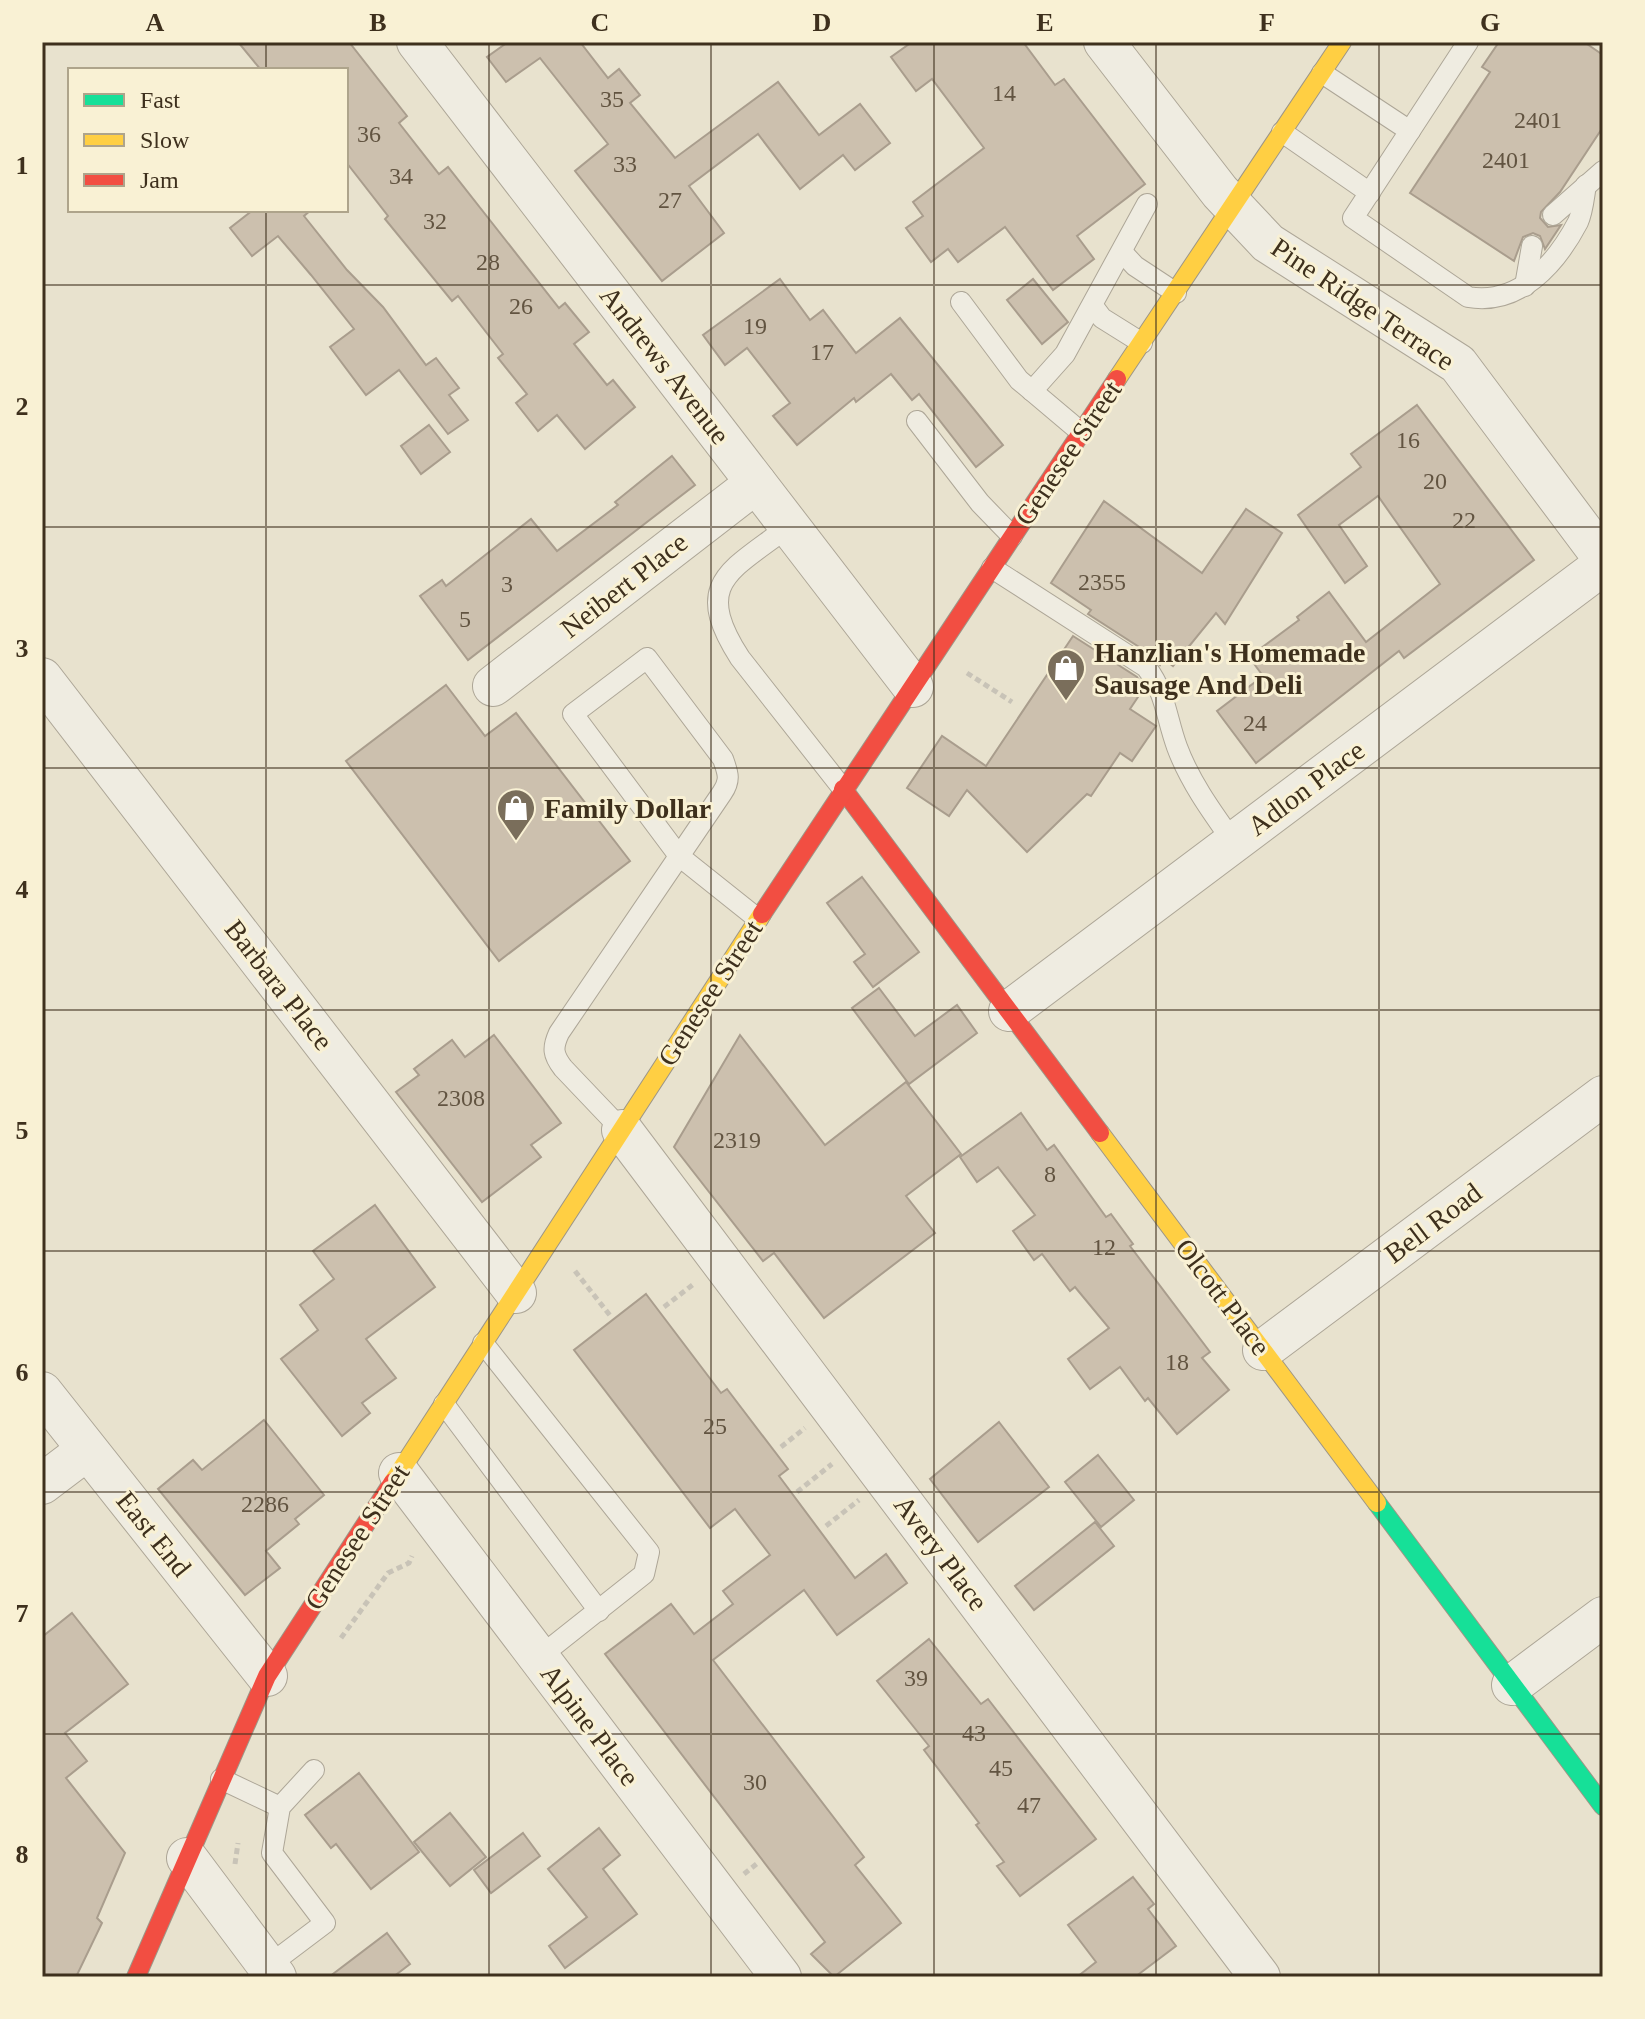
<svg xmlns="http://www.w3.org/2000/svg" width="1645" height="2019" viewBox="0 0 1645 2019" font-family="'Times New Roman',serif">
  <rect width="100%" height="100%" fill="#e8e2ce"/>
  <g fill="#ccc0ae" stroke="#a99d8d" stroke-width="2">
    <path d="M238,42h111l58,74 -8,7 40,51 9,-7 111,141 6,-5 24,29 -15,12 33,41 6,-5 22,27 -50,42 -28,-34 -19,16 -22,-28 11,-9 -29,-36 5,-4 -45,-58 -6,5 -67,-82 3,-3 -42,-54v-92h-85z"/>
    <path d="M508,42h72l28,36 11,-9 21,26 -10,8 45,55 103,-76 41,53 41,-31 30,39 -35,27 -12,-15 -43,34 -42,-55 -69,52 35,47 -62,48 -87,-110 33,-27 -68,-86 -34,24 -19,-25z"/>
    <path d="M912,42h111l32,43 9,-6 81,105 -68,52 17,23 -41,31 -48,-63 -47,35 -10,-13 -17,13 -25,-34 17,-12 -10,-14 71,-54 -52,-69 -16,12 -25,-34z"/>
    <path d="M1499,42h85l19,13v72l-43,65 -19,20 -1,6 8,9 13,-2 -16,24 -5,-13 -7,-3 -10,4 -9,24 -104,-68 80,-121 -8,-5z"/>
    <path d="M253,210h58l-7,6 43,54 36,37 43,58 10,-7 23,30 -10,7 19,25 -20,14 -49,-64 -33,25 -36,-48 24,-18 -43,-54 -33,-39 -26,20 -22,-28z"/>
    <path d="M780,279l30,41 13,-10 33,43 44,-35 103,127 -27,22 -57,-73 -7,6 -21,-26 -35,28 -2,-4 -57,47 -24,-29 17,-13 -43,-55 -22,17 -22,-30z"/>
    <path d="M1033,279l35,43 -26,22 -35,-44z"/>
    <path d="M1417,405l117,155 -130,98 -5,-7 -143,112 -39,-52 46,-35 -14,-19 50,-37 -2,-3 32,-25 37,50 74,-58 -62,-88 -39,29 28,41 -22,17 -47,-68 63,-48 -10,-13z"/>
    <path d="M429,425l21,27 -29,22 -20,-28z"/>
    <path d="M672,456l23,29 -227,175 -48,-64 22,-16 4,6 85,-67 26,32 61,-46 -3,-3z"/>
    <path d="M1104,501l98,72 44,-64 36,24 -57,91 -9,-11 -43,53 -9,-7 -4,6 -7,-9 -65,-42 3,-4 -40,-27z"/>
    <path d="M1073,636l64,41 7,11 -14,21 26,17 -24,35 -12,-8 -29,43 -4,-2 -60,58 -60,-62 -18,26 -42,-28 35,-52 44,30z"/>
    <path d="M446,685l39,51 31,-23 114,148 -131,100 -153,-200z"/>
    <path d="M862,877l57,75 -46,35 -19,-25 11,-8 -38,-51z"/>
    <path d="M879,988l36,48 42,-31 20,28 -68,51 -57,-76z"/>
    <path d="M494,1035l67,88 -30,22 10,12 -59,45 -86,-110 23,-17 -5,-6 38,-29 13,17z"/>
    <path d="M740,1035l85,110 81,-63 55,72 -55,42 29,37 -111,85 -50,-65 -11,8 -89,-114z"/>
    <path d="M1021,1113l26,37 7,-5 52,72 5,-3 22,30 -3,2 80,106 -8,6 27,32 -52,44 -29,-36 -3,3 -25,-34 -30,22 -22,-30 41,-31 -34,-41 -5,4 -28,-37 -8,6 -21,-29 22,-16 -37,-48 -21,15 -17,-25z"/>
    <path d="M375,1205l60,82 -69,52 30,39 -34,25 8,10 -28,23 -61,-77 37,-29 -18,-25 34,-26 -21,-28z"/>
    <path d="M646,1294l75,99 6,-4 61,80 -9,7 76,102 31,-24 21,29 -70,52 -33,-45 -91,70 151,197 -9,8 46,58 -67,54 -23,-23 14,-12 -220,-288 66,-50 23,30 39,-30 -10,-13 47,-36 -35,-46 -25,19 -136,-178z"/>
    <path d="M264,1420l60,75 -29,24 4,5 -33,27 14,17 -35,27 -87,-106 35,-29 9,10z"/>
    <path d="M999,1422l50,65 -71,55 -48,-63z"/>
    <path d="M1098,1455l36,45 -33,27 -36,-45z"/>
    <path d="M1095,1522l19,24 -80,64 -19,-24z"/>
    <path d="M72,1613l56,71 -63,49 22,28 -21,17 59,75 -28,65 5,5 -26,54h-34v-340z"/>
    <path d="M929,1639l52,65 7,-5 108,140 -76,57 -23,-30 7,-4 -28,-37 3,-2 -55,-73 5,-4 -52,-65z"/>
    <path d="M359,1773l60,79 -48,37 -35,-45 -5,4 -26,-33z"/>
    <path d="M450,1813l36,44 -36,29 -36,-44z"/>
    <path d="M599,1828l21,27 -17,14 34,45 -72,54 -16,-22 38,-29 -39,-48z"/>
    <path d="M523,1833l17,23 -49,37 -17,-23z"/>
    <path d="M1133,1877l21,27 -6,5 28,37 -41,31h-58l19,-15 -28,-37z"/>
    <path d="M387,1933l23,31 -17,13h-64z"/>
  </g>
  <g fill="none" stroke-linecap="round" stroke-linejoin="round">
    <defs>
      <g id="lane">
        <path d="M1468,42l-115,176 115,79c51,9 88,-33 110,-75 5,-11 6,-26 8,-37"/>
        <path d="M1322,73l88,58"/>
        <path d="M1282,132l88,61"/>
        <path d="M1553,215l50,-44"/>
        <path d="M1122,252l13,14 41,27"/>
        <path d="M1525,286l7,-40"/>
        <path d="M961,302l58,78 63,53"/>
        <path d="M1093,306l9,12 40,25"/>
        <path d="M1032,391l33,-37 82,-150"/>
        <path d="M917,421l63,82 32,33"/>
        <path d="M789,526c-58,45 -98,56 -49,132l103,131"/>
        <path d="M992,568l154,99c20,26 20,50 31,80 13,35 35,65 57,96"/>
        <path d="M622,1130l-59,-62c-10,-13 -11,-20 -4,-35l163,-240c9,-13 6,-20 1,-34l-76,-101 -74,56 106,142 79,63"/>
        <path d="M483,1343l166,209 -5,22 -106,84"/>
        <path d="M444,1404l155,207"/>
        <path d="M221,1779l59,28"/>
        <path d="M268,1966l57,-43 -53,-70 8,-46 34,-37"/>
      </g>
      <g id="street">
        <path d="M417,42l496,645"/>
        <path d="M1104,42l116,150 48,51 190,121 145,194"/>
        <path d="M42,678l474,615"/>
        <path d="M493,686l263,-203"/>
        <path d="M1009,1011l594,-446"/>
        <path d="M622,1130l638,847"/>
        <path d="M1263,1350l340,-254"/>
        <path d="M42,1392l225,284"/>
        <path d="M399,1473l382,504"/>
        <path d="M42,1484l45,-34"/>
        <path d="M1512,1685l91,-68"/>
        <path d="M187,1858l89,119"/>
      </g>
      <path id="fast" d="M1377,1503l226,303"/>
      <g id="slow">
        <path d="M1117,379l225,-337"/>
        <path d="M1100,1133l277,370"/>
        <path d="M393,1482l369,-568"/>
      </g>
      <g id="jam">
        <path d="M843,789l257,344"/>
        <path d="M762,914l355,-535"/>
        <path d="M136,1977l131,-301 126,-194"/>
      </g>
    </defs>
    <use href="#lane" stroke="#ada697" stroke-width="22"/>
    <use href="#street" stroke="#ada697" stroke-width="42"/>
    <use href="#fast" stroke="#9d9687" stroke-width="20"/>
    <use href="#slow" stroke="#9d9687" stroke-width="20"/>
    <use href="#jam" stroke="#9d9687" stroke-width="20"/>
    <g stroke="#c8c3b7" stroke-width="5" stroke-dasharray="6 4" stroke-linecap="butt">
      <path d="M967,673l45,29"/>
      <path d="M575,1271l37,47"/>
      <path d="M664,1307l31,-24"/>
      <path d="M781,1447l24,-19"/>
      <path d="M797,1492l35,-28"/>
      <path d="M826,1526l33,-26"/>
      <path d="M341,1638l47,-65 21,-10 3,-7"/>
      <path d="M235,1864l3,-21"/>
      <path d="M744,1874l15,-12"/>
    </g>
    <use href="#lane" stroke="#efece1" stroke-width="20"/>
    <use href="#street" stroke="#efece1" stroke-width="40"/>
    <use href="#fast" stroke="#16e098" stroke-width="18"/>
    <use href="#slow" stroke="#ffcf43" stroke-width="18"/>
    <use href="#jam" stroke="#f24e42" stroke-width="18"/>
  </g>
  <path fill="none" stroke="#3e301d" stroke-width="2" stroke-opacity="0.55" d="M266,42v28M489,42v1935M711,42v1935M934,42v1935M1156,42v1935M1379,42v1935M266,210v1767M42,285h1561M42,527h1561M42,768h1561M42,1010h1561M42,1251h1561M42,1492h1561M42,1734h1561"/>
  <defs>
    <symbol id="shop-pin" viewBox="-11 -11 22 30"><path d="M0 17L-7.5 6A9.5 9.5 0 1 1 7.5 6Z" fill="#7a6e5b" stroke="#f9f1d4"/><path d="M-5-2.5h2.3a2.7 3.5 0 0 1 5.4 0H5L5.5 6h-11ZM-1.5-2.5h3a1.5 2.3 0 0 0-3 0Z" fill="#fff"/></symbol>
  </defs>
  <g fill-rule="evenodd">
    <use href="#shop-pin" x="1044" y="646" width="44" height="60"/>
    <use href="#shop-pin" x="494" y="786" width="44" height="60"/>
  </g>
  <g text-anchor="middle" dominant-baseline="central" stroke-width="6" stroke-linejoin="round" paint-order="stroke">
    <g font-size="24" fill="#625441">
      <text x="1004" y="93">14</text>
      <text x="612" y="99">35</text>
      <text x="1538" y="120">2401</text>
      <text x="369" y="134">36</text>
      <text x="1506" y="160">2401</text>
      <text x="625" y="164">33</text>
      <text x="401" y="176">34</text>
      <text x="670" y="200">27</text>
      <text x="435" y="221">32</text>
      <text x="488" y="262">28</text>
      <text x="521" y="306">26</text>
      <text x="755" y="326">19</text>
      <text x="822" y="352">17</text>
      <text x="1408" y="440">16</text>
      <text x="1435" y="481">20</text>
      <text x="1464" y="520">22</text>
      <text x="1102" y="582">2355</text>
      <text x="507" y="584">3</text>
      <text x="465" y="619">5</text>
      <text x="1255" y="723">24</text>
      <text x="461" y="1098">2308</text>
      <text x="737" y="1140">2319</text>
      <text x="1050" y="1174">8</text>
      <text x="1104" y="1247">12</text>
      <text x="1177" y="1362">18</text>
      <text x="715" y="1426">25</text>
      <text x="265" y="1504">2286</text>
      <text x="916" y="1678">39</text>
      <text x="974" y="1733">43</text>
      <text x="1001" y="1768">45</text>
      <text x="755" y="1782">30</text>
      <text x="1029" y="1805">47</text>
    </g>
    <g font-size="28" fill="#3e301d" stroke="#f9f1d4">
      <text transform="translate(1363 304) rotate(34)">Pine Ridge Terrace</text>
      <text transform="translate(665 365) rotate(52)">Andrews Avenue</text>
      <text transform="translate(1068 453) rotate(-56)">Genesee Street</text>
      <text transform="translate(624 585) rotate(-38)">Neibert Place</text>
      <text transform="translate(1306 788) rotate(-37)">Adlon Place</text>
      <text transform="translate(279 985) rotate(52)">Barbara Place</text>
      <text transform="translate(710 993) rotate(-57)">Genesee Street</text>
      <text transform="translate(1433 1223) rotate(-37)">Bell Road</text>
      <text transform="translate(1223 1297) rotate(53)">Olcott Place</text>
      <text transform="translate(154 1534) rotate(51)">East End</text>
      <text transform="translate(357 1537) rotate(-57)">Genesee Street</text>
      <text transform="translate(941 1553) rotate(53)">Avery Place</text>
      <text transform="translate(590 1725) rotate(53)">Alpine Place</text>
    </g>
    <g font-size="28" font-weight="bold" fill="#3e301d" stroke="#f9f1d4" text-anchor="start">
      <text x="1094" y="652">Hanzlian's Homemade<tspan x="1094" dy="32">Sausage And Deli</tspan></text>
      <text x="544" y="808">Family Dollar</text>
    </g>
  </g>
  <rect width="1645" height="2019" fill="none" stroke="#f9f1d4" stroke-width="88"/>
  <rect x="68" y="68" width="280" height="144" fill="#f9f1d4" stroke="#aea48b" stroke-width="2"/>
  <rect x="84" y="94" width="40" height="12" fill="#16e098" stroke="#aea48b" stroke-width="2"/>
  <text x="140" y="108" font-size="24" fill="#3e301d">Fast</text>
  <rect x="84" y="134" width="40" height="12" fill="#ffcf43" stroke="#aea48b" stroke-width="2"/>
  <text x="140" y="148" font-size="24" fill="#3e301d">Slow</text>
  <rect x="84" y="174" width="40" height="12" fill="#f24e42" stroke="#aea48b" stroke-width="2"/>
  <text x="140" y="188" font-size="24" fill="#3e301d">Jam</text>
  <rect x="44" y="44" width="1557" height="1931" fill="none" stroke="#3e301d" stroke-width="3"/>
  <g font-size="26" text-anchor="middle" font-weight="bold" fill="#3e301d">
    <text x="155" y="31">A</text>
    <text x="378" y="31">B</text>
    <text x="600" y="31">C</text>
    <text x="822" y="31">D</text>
    <text x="1045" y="31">E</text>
    <text x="1267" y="31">F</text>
    <text x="1490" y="31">G</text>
    <text x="22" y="174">1</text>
    <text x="22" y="415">2</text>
    <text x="22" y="657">3</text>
    <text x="22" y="898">4</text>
    <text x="22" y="1139">5</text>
    <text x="22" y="1381">6</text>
    <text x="22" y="1622">7</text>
    <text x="22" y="1863">8</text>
  </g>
</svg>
